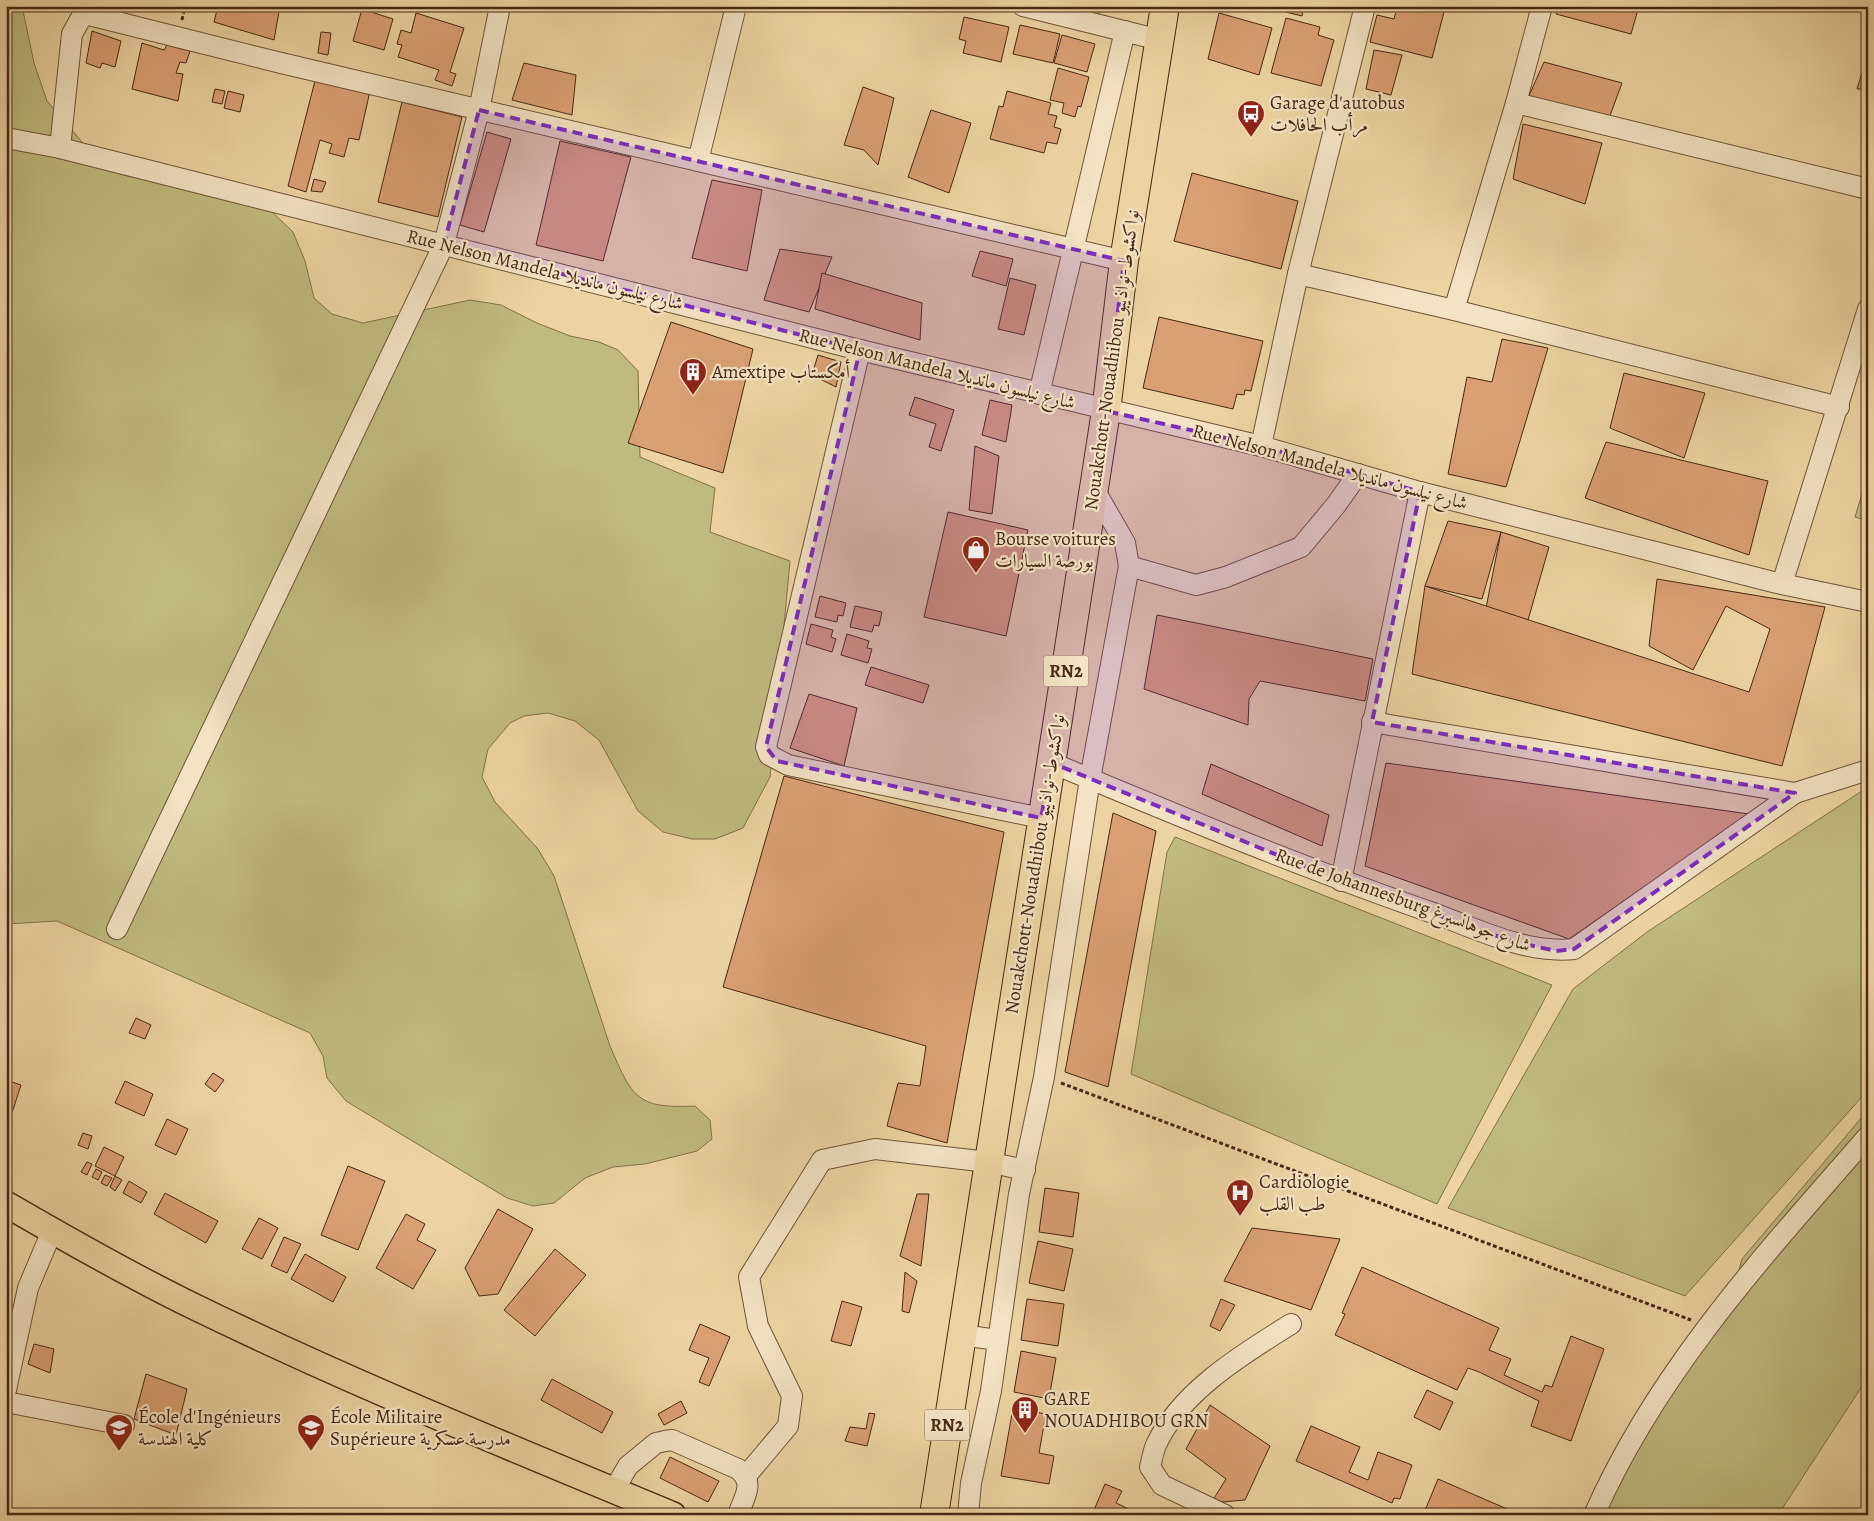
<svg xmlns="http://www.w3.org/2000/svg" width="1874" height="1521" viewBox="0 0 1874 1521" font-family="Alegreya,Amiri,serif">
  <rect width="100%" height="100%" fill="#edd3a3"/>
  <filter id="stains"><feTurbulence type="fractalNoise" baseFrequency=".004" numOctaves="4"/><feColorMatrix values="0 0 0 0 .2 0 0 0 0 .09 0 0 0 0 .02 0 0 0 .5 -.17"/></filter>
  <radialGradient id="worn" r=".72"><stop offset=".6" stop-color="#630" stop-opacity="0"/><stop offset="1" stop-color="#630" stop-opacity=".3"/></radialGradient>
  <g fill="#bfba80" stroke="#84714c">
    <path d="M6,6h16l12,57 13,38 47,55 30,19 145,34 24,23 12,29 9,37 18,16 31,9 107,-23 31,5 36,18 33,13 29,6 19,8 20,21 2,86 75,31 -5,44 80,29 -20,216 -27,51 -28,11h-23l-29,-7 -25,-21 -39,-71 -24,-19 -27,-8 -24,3 -14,7 -22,26 -6,28 13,25 43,47 16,27 56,170c22,51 26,63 85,60l15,14 2,19 -15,12 -52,13 -32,3 -28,11 -31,25 -21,3 -26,-8 -161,-97 -19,-23 -4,-22 -13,-23 -253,-112 -51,3z"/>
    <path d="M1868,474v47l-13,-4z"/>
    <path d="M1868,787v303l-183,206 -237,-88 125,-219 74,-57z"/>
    <path d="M1175,837l377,148 -115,219 -306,-130 36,-222z"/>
    <path d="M1868,1110v267l-90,138h-189l140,-208 13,-48z"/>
  </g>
  <g fill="#d9a074" stroke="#492817">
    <path d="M218,6h62l-6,34 -60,-18z"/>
    <path d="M699,6h17l-1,4z"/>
    <path d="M1051,6h50l-4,13z"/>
    <path d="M1261,6h43l-2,10z"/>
    <path d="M1407,6h15l22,6 -12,46 -62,-16 7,-27 17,4 3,-12 9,2z"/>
    <path d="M1558,6h81l-8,28 -75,-20z"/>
    <path d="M362,9l31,10 -9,31 -31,-9z"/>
    <path d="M416,13l48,15 -14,44 6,2 -4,12 -17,-6 4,-10 -41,-13 4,-12 -5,-1 4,-14 10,3z"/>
    <path d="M1219,13l53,15 -13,47 -51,-16z"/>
    <path d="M964,17l45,10 -8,35 -38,-9 3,-12 -7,-2z"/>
    <path d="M1286,18l34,9 -2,8 16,5 -13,46 -50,-13z"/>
    <path d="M1020,25l40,9 -7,29 -40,-9z"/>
    <path d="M92,31l29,10 -6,26 -13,-4 -2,5 -14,-5z"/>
    <path d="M321,32l10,1 -3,22 -10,-2z"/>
    <path d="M1062,35l33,9 -8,28 -33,-9z"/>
    <path d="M142,43l22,7 3,-5 23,6 -4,12 -6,-1 -4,11 7,1 -5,27 -46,-12z"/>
    <path d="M1374,50l28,5 -11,40 -25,-6z"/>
    <path d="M1868,54v35h-11z"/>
    <path d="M1544,62l78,21 -14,38 -80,-23z"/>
    <path d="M524,63l52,12 -4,40 -60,-15z"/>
    <path d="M1058,68l31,9 -8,30 -3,-1 -3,11 -13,-4 2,-10 -14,-3z"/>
    <path d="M316,77l54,14 -11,49 -10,-2 -5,19 -15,-4 3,-9 -12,-4 -14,52 -18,-6z"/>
    <path d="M863,87l31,11 -16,67 -14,-15 -20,-5z"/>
    <path d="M215,89l10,2 -3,13 -10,-2z"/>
    <path d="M228,91l16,4 -4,17 -16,-4z"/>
    <path d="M1007,91l44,12 -3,11 9,2 -3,11 7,2 -4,15 -10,-2 -3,11 -54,-14 9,-33 4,1z"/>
    <path d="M402,102l60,15 -24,100 -60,-15z"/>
    <path d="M931,110l40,13 -22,70 -41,-16z"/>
    <path d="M1523,124l79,19 -17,61 -72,-25z"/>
    <path d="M487,132l24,7 -27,93 -24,-7z"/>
    <path d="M560,141l71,16 -28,104 -67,-16z"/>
    <path d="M1192,173l106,28 -17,68 -107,-28z"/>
    <path d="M314,179l12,3 -4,10 -11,-1z"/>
    <path d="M712,180l50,10 -15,81 -55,-13z"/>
    <path d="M780,249l52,8 -23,55 -45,-12z"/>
    <path d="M980,251l33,8 -7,27 -34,-10z"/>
    <path d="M822,273l100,30 -2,37 -105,-31z"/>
    <path d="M1010,278l26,7 -12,50 -26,-6z"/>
    <path d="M1159,317l104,24 -12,50 -6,-1 -1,5 -7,-1 -4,15 -90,-21z"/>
    <path d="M671,322l82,27 -30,124 -95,-30z"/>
    <path d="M1502,339l46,9 -42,139 -58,-13 19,-97 25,5z"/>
    <path d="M818,355l23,7 -5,25 -24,-12z"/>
    <path d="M1624,373l81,20 -21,65 -74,-30z"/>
    <path d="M915,397l39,13 -13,41 -12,-4 7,-23 -27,-9z"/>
    <path d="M990,400l22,5 -6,37 -24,-7z"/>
    <path d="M1606,442l162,39 -19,74 -164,-57z"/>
    <path d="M975,446l24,10 -7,58 -23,-4z"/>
    <path d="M948,512l80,18 -22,106 -82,-19z"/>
    <path d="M1448,521l53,11 -19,67 -57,-13z"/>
    <path d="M1501,532l48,15 -21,73 -42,-12z"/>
    <path d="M1657,579l168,28 -43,159 -370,-92 13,-88 324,106 21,-63 -44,-23 -33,64 -44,-24z"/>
    <path d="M820,596l26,7 -3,13 -5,-1 -1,7 -22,-5z"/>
    <path d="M855,606l27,6 -3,14 -5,-1 -2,7 -22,-5z"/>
    <path d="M1157,615l216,44 -8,42 -105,-20 -11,18 -1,26 -104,-36z"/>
    <path d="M811,624l22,6 -2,7 5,2 -4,13 -26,-8z"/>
    <path d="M847,634l22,7 -2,7 5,1 -4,14 -27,-8z"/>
    <path d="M871,667l58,18 -6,18 -58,-18z"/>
    <path d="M809,694l48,14 -13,58 -54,-18z"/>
    <path d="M1386,763l363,51 -180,125 -204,-73z"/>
    <path d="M1211,764l118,51 -7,31 -120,-52z"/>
    <path d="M784,776l220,56 -57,311 -60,-17 11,-43 22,3 6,-40 -203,-59z"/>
    <path d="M1113,813l43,18 -48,256 -43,-15z"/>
    <path d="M136,1018l15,7 -6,14 -16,-6z"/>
    <path d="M213,1073l11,7 -9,12 -10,-8z"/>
    <path d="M6,1080l15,5 -9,28 -6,-2z"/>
    <path d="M125,1081l28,13 -9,22 -29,-13z"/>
    <path d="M167,1119l21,10 -12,26 -21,-10z"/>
    <path d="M83,1133l9,3 -4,13 -10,-4z"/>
    <path d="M104,1147l20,10 -9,19 -20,-10z"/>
    <path d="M87,1162l5,2 -5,11 -6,-3z"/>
    <path d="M348,1166l37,15 -27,69 -37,-15z"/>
    <path d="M96,1169l6,3 -4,8 -6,-3z"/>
    <path d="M105,1175l7,3 -5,8 -6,-3z"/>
    <path d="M115,1176l7,4 -7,11 -5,-4z"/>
    <path d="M129,1181l18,11 -6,11 -18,-10z"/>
    <path d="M1045,1188l34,5 -6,44 -34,-5z"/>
    <path d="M165,1193l53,28 -12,22 -52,-29z"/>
    <path d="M917,1194h12l-8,72 -21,-10z"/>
    <path d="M498,1209l35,20 -35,65 -19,2 -14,-28z"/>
    <path d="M406,1214l19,10 -8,16 19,10 -23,39 -37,-21z"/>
    <path d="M259,1218l19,10 -16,31 -20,-10z"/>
    <path d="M1252,1228l88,11 -29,71 -87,-29z"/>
    <path d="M284,1237l17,7 -14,29 -16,-7z"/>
    <path d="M1038,1241l35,8 -9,42 -35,-8z"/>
    <path d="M555,1249l31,26 -51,61 -31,-26z"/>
    <path d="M305,1254l41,23 -13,25 -42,-23z"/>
    <path d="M1362,1267l137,61 -10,22 22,9 -7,16 38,17 3,-7 7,2 19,-51 33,13 -33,92 -40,-15 8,-25 -60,-29 -11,-4 -11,22 -122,-55 10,-21 -3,-1z"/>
    <path d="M905,1272l12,9 -8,32 -7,-2z"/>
    <path d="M1027,1299l37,5 -6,42 -37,-6z"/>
    <path d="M1221,1299l14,6 -15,26 -10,-5z"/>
    <path d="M842,1301l20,6 -11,39 -20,-5z"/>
    <path d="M700,1324l30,13 -21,49 -10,-4 10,-24 -20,-8z"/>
    <path d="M34,1344l20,5 -4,24 -22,-9z"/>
    <path d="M1021,1351l35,7 -7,41 -35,-7z"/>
    <path d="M146,1374l41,15 -11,46 -42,-16z"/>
    <path d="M552,1379l61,33 -11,21 -61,-33z"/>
    <path d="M1427,1390l26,12 -13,28 -26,-13z"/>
    <path d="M681,1401l6,12 -23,12 -6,-11z"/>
    <path d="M1210,1405l60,41 -25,54 -34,3 15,-24 -40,-30z"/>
    <path d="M1013,1408l33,6 -7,39 15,3 -5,28 -48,-8z"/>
    <path d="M869,1413l6,1 -8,32 -22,-5 5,-14 16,2z"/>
    <path d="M1311,1426l49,21 -11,25 19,8 10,-28 34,13 -12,34 -6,-1 -2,5 -96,-42z"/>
    <path d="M670,1457l49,24 -11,21 -48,-24z"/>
    <path d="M1438,1479l83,36h-94l-3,-2z"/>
    <path d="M1105,1484l17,7 -6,12 26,12h-50z"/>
  </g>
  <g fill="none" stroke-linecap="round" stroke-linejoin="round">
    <defs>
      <g id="minor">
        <path d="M1023,6l137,34"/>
        <path d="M1516,103l352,86"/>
        <path d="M6,138l54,10 800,202 401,96 159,46 357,91 91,19"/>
        <path d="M60,148l12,-114 9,-16 8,-3 192,48 843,198"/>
        <path d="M698,161l38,-155"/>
        <path d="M1298,274l156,36 385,97"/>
        <path d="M1454,310l62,-207 26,-97"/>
        <path d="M860,350l-94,397 3,8 19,10 253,53"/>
        <path d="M1039,394l86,-363"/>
        <path d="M1261,446l37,-172 67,-268"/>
        <path d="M1129,566l67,19 30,-8 75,-30 35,-42 22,-31"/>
        <path d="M1782,584l86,-275"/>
        <path d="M1372,722l423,71"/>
        <path d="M1052,763c127,53 254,106 384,151 43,16 91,40 138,35l221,-156 73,-23"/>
        <path d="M1341,881l79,-389"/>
        <path d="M117,929l327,-685 35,-134 21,-104"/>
        <path d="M961,1335l37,5"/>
        <path d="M6,1390l22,-102 24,-57"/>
        <path d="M6,1402l118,23"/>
        <path d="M746,1476l42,-50 4,-30 -34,-70 -9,-49 73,-117 53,-11 113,13 37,8"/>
        <path d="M614,1490l14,-24 28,-23 9,-2 7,-1 66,29c18,14 6,28 0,46"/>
        <path d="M968,1515l3,-32 20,-92 28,-197 25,-117 46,-298 39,-213 -4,-23 -31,-54"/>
        <path d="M1225,1515l-63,-30 -12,-18c2,-7 3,-15 6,-22 24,-53 87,-91 135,-121"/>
        <path d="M1594,1515c63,-144 172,-262 274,-379"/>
      </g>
      <path id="major" d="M6,1204c62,36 125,72 189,103 156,76 317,141 478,208"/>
      <path id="highway" d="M934,1515l172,-1104 18,-150 41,-255"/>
    </defs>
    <use href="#minor" stroke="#72533a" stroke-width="22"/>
    <use href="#major" stroke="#492817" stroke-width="28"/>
    <use href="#highway" stroke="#492817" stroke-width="30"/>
    <g stroke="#492817" stroke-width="3" stroke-dasharray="4 2.5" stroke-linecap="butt">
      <path d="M182,20l3,-14"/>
      <path d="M1061,1083l630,237"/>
    </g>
    <use href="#minor" stroke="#f3e2c3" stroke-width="20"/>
    <use href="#major" stroke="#edd3a3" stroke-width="25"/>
    <use href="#highway" stroke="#edd3a3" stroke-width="28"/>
  </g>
  <path fill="#7b2cbf" fill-opacity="0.2" stroke="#7b2cbf" stroke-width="4" stroke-dasharray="10 6" stroke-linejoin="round" d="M479,110l645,151 -18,150 155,35 159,46 -48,230 423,71 -221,156 -18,2 -45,-10 -170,-60 -289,-118 -11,55 -264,-57 -11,-14 94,-397 -416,-106z"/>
  <defs>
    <symbol id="bus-pin" viewBox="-11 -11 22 30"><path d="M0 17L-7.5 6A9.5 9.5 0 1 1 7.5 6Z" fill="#8f2418" stroke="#f3e2c3"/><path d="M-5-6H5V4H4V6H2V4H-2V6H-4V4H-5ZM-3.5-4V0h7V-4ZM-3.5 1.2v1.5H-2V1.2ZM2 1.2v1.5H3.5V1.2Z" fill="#fff"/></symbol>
    <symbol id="building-pin" viewBox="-11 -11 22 30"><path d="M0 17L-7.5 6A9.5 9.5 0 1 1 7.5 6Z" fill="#8f2418" stroke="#f3e2c3"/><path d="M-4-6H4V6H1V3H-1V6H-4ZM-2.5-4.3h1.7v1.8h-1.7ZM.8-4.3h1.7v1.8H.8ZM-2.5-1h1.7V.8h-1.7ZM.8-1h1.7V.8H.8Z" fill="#fff"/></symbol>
    <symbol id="shop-pin" viewBox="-11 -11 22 30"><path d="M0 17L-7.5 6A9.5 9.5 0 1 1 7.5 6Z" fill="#8f2418" stroke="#f3e2c3"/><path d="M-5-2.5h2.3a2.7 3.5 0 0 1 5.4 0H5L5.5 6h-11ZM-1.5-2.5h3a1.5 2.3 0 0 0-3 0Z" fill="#fff"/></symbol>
    <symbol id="hospital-pin" viewBox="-11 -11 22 30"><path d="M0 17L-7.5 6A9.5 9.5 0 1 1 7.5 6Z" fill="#8f2418" stroke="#f3e2c3"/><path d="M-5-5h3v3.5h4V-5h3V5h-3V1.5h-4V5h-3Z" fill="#fff"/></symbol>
    <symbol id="university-pin" viewBox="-11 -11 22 30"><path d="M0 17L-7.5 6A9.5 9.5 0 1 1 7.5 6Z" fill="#8f2418" stroke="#f3e2c3"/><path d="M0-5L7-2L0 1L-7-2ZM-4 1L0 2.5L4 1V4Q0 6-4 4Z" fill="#fff"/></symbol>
    <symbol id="school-pin" viewBox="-11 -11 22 30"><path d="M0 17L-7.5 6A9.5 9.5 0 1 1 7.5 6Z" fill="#8f2418" stroke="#f3e2c3"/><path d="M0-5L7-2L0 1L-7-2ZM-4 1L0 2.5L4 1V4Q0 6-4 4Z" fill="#fff"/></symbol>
  </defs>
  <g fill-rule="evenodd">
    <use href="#bus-pin" x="1235" y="98" width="32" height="43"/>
    <use href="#building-pin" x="677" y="356" width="32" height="43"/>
    <use href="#shop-pin" x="960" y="534" width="32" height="43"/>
    <use href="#hospital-pin" x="1224" y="1177" width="32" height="43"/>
    <use href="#building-pin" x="1009" y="1394" width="32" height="43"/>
    <use href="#university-pin" x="103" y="1412" width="32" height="43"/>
    <use href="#school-pin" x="295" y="1412" width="32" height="43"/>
  </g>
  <g text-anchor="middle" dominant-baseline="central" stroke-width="4.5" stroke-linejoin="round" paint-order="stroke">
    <g fill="#f3e2c3" stroke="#7c604b" stroke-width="1">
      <rect x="1043.5" y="655.5" width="45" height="31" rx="4"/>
      <rect x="924.5" y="1409.5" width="45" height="31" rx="4"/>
    </g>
    <g font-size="18" font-weight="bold" fill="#492817">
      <text x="1066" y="671">RN2</text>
      <text x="947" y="1425">RN2</text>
    </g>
    <g font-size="19" fill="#492817" stroke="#f3e2c3" text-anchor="start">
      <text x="1270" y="103">Garage d'autobus<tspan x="1270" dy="22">مرأب الحافلات</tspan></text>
      <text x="712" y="372">Amextipe أمكستاب</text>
      <text x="995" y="539">Bourse voitures<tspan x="995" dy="22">بورصة السيارات</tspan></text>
      <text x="1259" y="1182">Cardiologie<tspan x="1259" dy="22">طب القلب</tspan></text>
      <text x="1044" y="1399">GARE<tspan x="1044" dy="22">NOUADHIBOU GRN</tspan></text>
      <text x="138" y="1417">École d'Ingénieurs<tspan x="138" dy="22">كلية الهندسة</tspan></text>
      <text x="330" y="1417">École Militaire<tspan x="330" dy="22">Supérieure مدرسة عسكرية</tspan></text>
    </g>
    <g font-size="19" fill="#492817" stroke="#f3e2c3">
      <text transform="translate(545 270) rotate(14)">Rue Nelson Mandela شارع نيلسون مانديلا</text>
      <text transform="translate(1112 360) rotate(-82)">Nouakchott-Nouadhibou نواكشوط-نواذيبو</text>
      <text transform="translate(937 369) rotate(14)">Rue Nelson Mandela شارع نيلسون مانديلا</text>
      <text transform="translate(1330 467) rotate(15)">Rue Nelson Mandela شارع نيلسون مانديلا</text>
      <text transform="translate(1035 864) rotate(-81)">Nouakchott-Nouadhibou نواكشوط-نواذيبو</text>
      <text transform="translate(1403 900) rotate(20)">Rue de Johannesburg شارع جوهانسبرغ</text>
    </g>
  </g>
  <rect width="1874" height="1521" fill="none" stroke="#edd3a3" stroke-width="25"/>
  <rect x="8" y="8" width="1859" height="1506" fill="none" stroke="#492817" stroke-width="2.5"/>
  <rect x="12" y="12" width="1849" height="1496" fill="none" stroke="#492817"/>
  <rect width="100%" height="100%" filter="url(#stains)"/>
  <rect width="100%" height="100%" fill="url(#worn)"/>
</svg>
